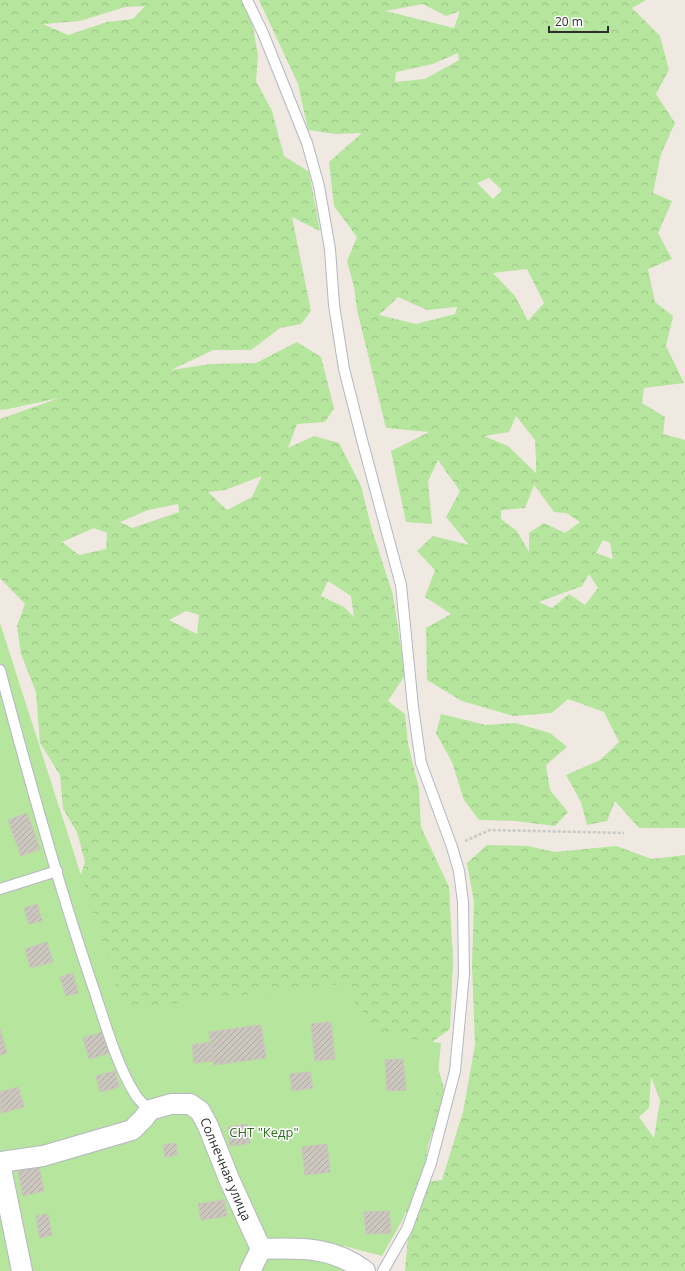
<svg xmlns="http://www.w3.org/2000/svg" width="685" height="1271" viewBox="0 0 685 1271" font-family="'Open Sans',sans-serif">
  <defs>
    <pattern id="forest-crowns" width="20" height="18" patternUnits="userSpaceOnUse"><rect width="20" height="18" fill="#b6e59e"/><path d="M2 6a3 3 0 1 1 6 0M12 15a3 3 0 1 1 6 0" fill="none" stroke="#9dc588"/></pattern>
    <pattern id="building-hatch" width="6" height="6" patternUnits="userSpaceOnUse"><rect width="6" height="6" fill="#cbc7bf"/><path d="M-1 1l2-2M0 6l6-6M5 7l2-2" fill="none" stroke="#afaba4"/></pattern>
  </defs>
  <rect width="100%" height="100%" fill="#efe9e1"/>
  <g fill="url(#forest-crowns)" fill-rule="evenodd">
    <path d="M0,0h241l11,21 6,35 -2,25 16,30 12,45 25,16 11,59 -28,-14 19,94 -10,13 -21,4 -29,22h-38l-42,20 40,-6 45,-1 41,-21 24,15 13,51 -9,14 -28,2 -9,24 26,-12 25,7 22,43 11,44 21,65 12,80 -17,26 17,13 3,30 11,45 2,38 28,60 4,73 -3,69 -18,13 -297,13 -33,-79 -3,-46 -16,-19 -7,-21 9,-28 -8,-30 -14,-23 -3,-34 -20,-32 -4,-51 -15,-38 -4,-28 8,-22 -25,-26v-159l59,-21 -51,11 -8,1zM145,6l-12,13 -26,3 -39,13 -25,-11 37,-3 45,-14zM262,476l-10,21 -25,13 -19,-18 17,-2zM178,504l1,8 -47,16 -12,-6 28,-12zM94,528l13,5 -1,16 -27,6 -17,-13zM328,581l23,15 3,21 -10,-10 -23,-11zM186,611l13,4 -2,19 -28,-14z"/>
    <path d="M259,0h387l-14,8 28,28 9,34 -13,24 19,29 -14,31 -8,39 19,8 -14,32 14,26 -24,10 7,33 18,14 -7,30 18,37 -40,5 -2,15 23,14 -2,17 22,6v388h-46l-24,-27 -8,20 -20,4 -6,-23 -15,-27 34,-15 19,-18 -15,-30 -36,-13 -16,14 -39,3 -51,-15 -35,-21 -1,-52 25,-14 -26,-17 10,-27 -18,-19 16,-15 36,9 -23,-28 14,-26 -22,-31 -10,21 4,43 -26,-2 -15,-71 38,-19 -43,-4 -29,-118 -3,-23 -7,-26 10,-24 -23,-31 -5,-44 33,-29 -26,1 -28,-4 -10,-46zM423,4l23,12 14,-5 -6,17 -69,-17zM458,53l1,7 -34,19 -30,3 1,-10 37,-8zM489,178l13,12 -9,9 -16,-16zM527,269l17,34 -16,18 -13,-25 -22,-23zM398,297l29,13 30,-3 -2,7 -39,10 -37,-9zM516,416l19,24 1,18v15l-28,-27 -24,-10 25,-4zM534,485l20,27 12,1 14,9 -15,11 -21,-10 -15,10v19l-12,-21 -16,-12v-9l24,-2zM603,540l7,3 3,16 -17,-6zM589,574l9,14 -13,17 -16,-11 -17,14 -13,-6 43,-16z"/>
    <path d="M441,714l45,11 29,-2 35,10 17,14 -21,18 4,25 18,22 -13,14 -40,-5 -36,-1 -15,-20 -12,-38 -16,-29z"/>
    <path d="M487,845l41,1 27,6 61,-6 36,13 33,-4v416h-280l5,-58 -50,-9 57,-130 22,-3 7,24 -18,50 -5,37 19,-2 21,-68 12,-67 -3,-80 2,-63 -7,-39zM651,1077l9,23 -6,38 -15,-21 10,-9z"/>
  </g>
  <path fill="#b6e59e" d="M0,623l124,386 217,-25 40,51 60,8 -7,74 -13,49 -18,53 -21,37 -38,-10v25h-344z"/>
  <g fill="url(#building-hatch)" stroke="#cbc5ba">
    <path d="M27,813l13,36 -19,7 -13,-36z"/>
    <path d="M37,904l5,17 -13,3 -5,-16z"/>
    <path d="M47,942l6,20 -23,6 -5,-19z"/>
    <path d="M73,973l5,20 -12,3 -6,-19z"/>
    <path d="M331,1022l4,37 -20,2 -4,-37z"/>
    <path d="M261,1025l5,33 -52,7 -5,-33z"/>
    <path d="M0,1029l7,24 -7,2z"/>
    <path d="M103,1032l6,21 -20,6 -6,-21z"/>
    <path d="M210,1042l3,19 -19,2 -2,-18z"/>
    <path d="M403,1059l3,31 -19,1 -2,-31z"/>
    <path d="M115,1071l4,16 -19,5 -4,-16z"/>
    <path d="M310,1072l3,16 -21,3 -2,-17z"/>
    <path d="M18,1087l6,20 -23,6 -1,-21z"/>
    <path d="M247,1124l3,19 -20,3 -2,-19z"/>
    <path d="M176,1143l1,12 -12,2 -2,-12z"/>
    <path d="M327,1144l3,28 -25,3 -3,-28z"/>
    <path d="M39,1167l5,24 -21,5 -5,-25z"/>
    <path d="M224,1200l3,16 -26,4 -3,-16z"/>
    <path d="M389,1211l2,22 -25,1 -2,-22z"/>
    <path d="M48,1214l4,21 -12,3 -4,-22z"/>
  </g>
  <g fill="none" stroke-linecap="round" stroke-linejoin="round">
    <defs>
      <g id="service">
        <path d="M247,0l16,33 44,110 12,43 11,63 4,56 10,64 18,71 39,145 12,122 8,56 31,84 7,24 4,31 1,72 -9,97 -24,92 -24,66 -24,42"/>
        <path d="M0,670c28,106 57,211 92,314 12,35 24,80 43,110 3,6 10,11 15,16"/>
        <path d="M0,889l57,-18"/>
      </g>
      <g id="minor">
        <path d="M0,1162l43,-6 89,-26 11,-11 7,-9 21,-6h19l10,7 8,15 21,53 32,70"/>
        <path d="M0,1163l22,108"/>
        <path d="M261,1249c39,-1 71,-3 104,22"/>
        <path d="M250,1271l11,-22"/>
      </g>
    </defs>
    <use href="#service" stroke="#b4b7c1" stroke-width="12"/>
    <use href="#minor" stroke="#b4b7c1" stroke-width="22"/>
    <path stroke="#c9c9c9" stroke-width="2.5" stroke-dasharray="3 2" stroke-linecap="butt" d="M465,841l25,-11 134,3"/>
    <use href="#service" stroke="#fff" stroke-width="10"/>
    <use href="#minor" stroke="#fff" stroke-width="20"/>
  </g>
  <g text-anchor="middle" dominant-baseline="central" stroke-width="3" stroke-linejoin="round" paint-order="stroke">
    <g font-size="13" fill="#2c6e1b" stroke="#fff">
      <text x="264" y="1132">СНТ "Кедр"</text>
    </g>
    <g font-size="13" fill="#2e2e2e" stroke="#fff">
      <text transform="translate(226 1169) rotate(67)">Солнечная улица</text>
    </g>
  </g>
  <path d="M549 26v6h59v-6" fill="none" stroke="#2e2e2e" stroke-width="2"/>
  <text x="555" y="26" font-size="12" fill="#2e2e2e" stroke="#ffffff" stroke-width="3" paint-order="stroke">20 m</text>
</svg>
